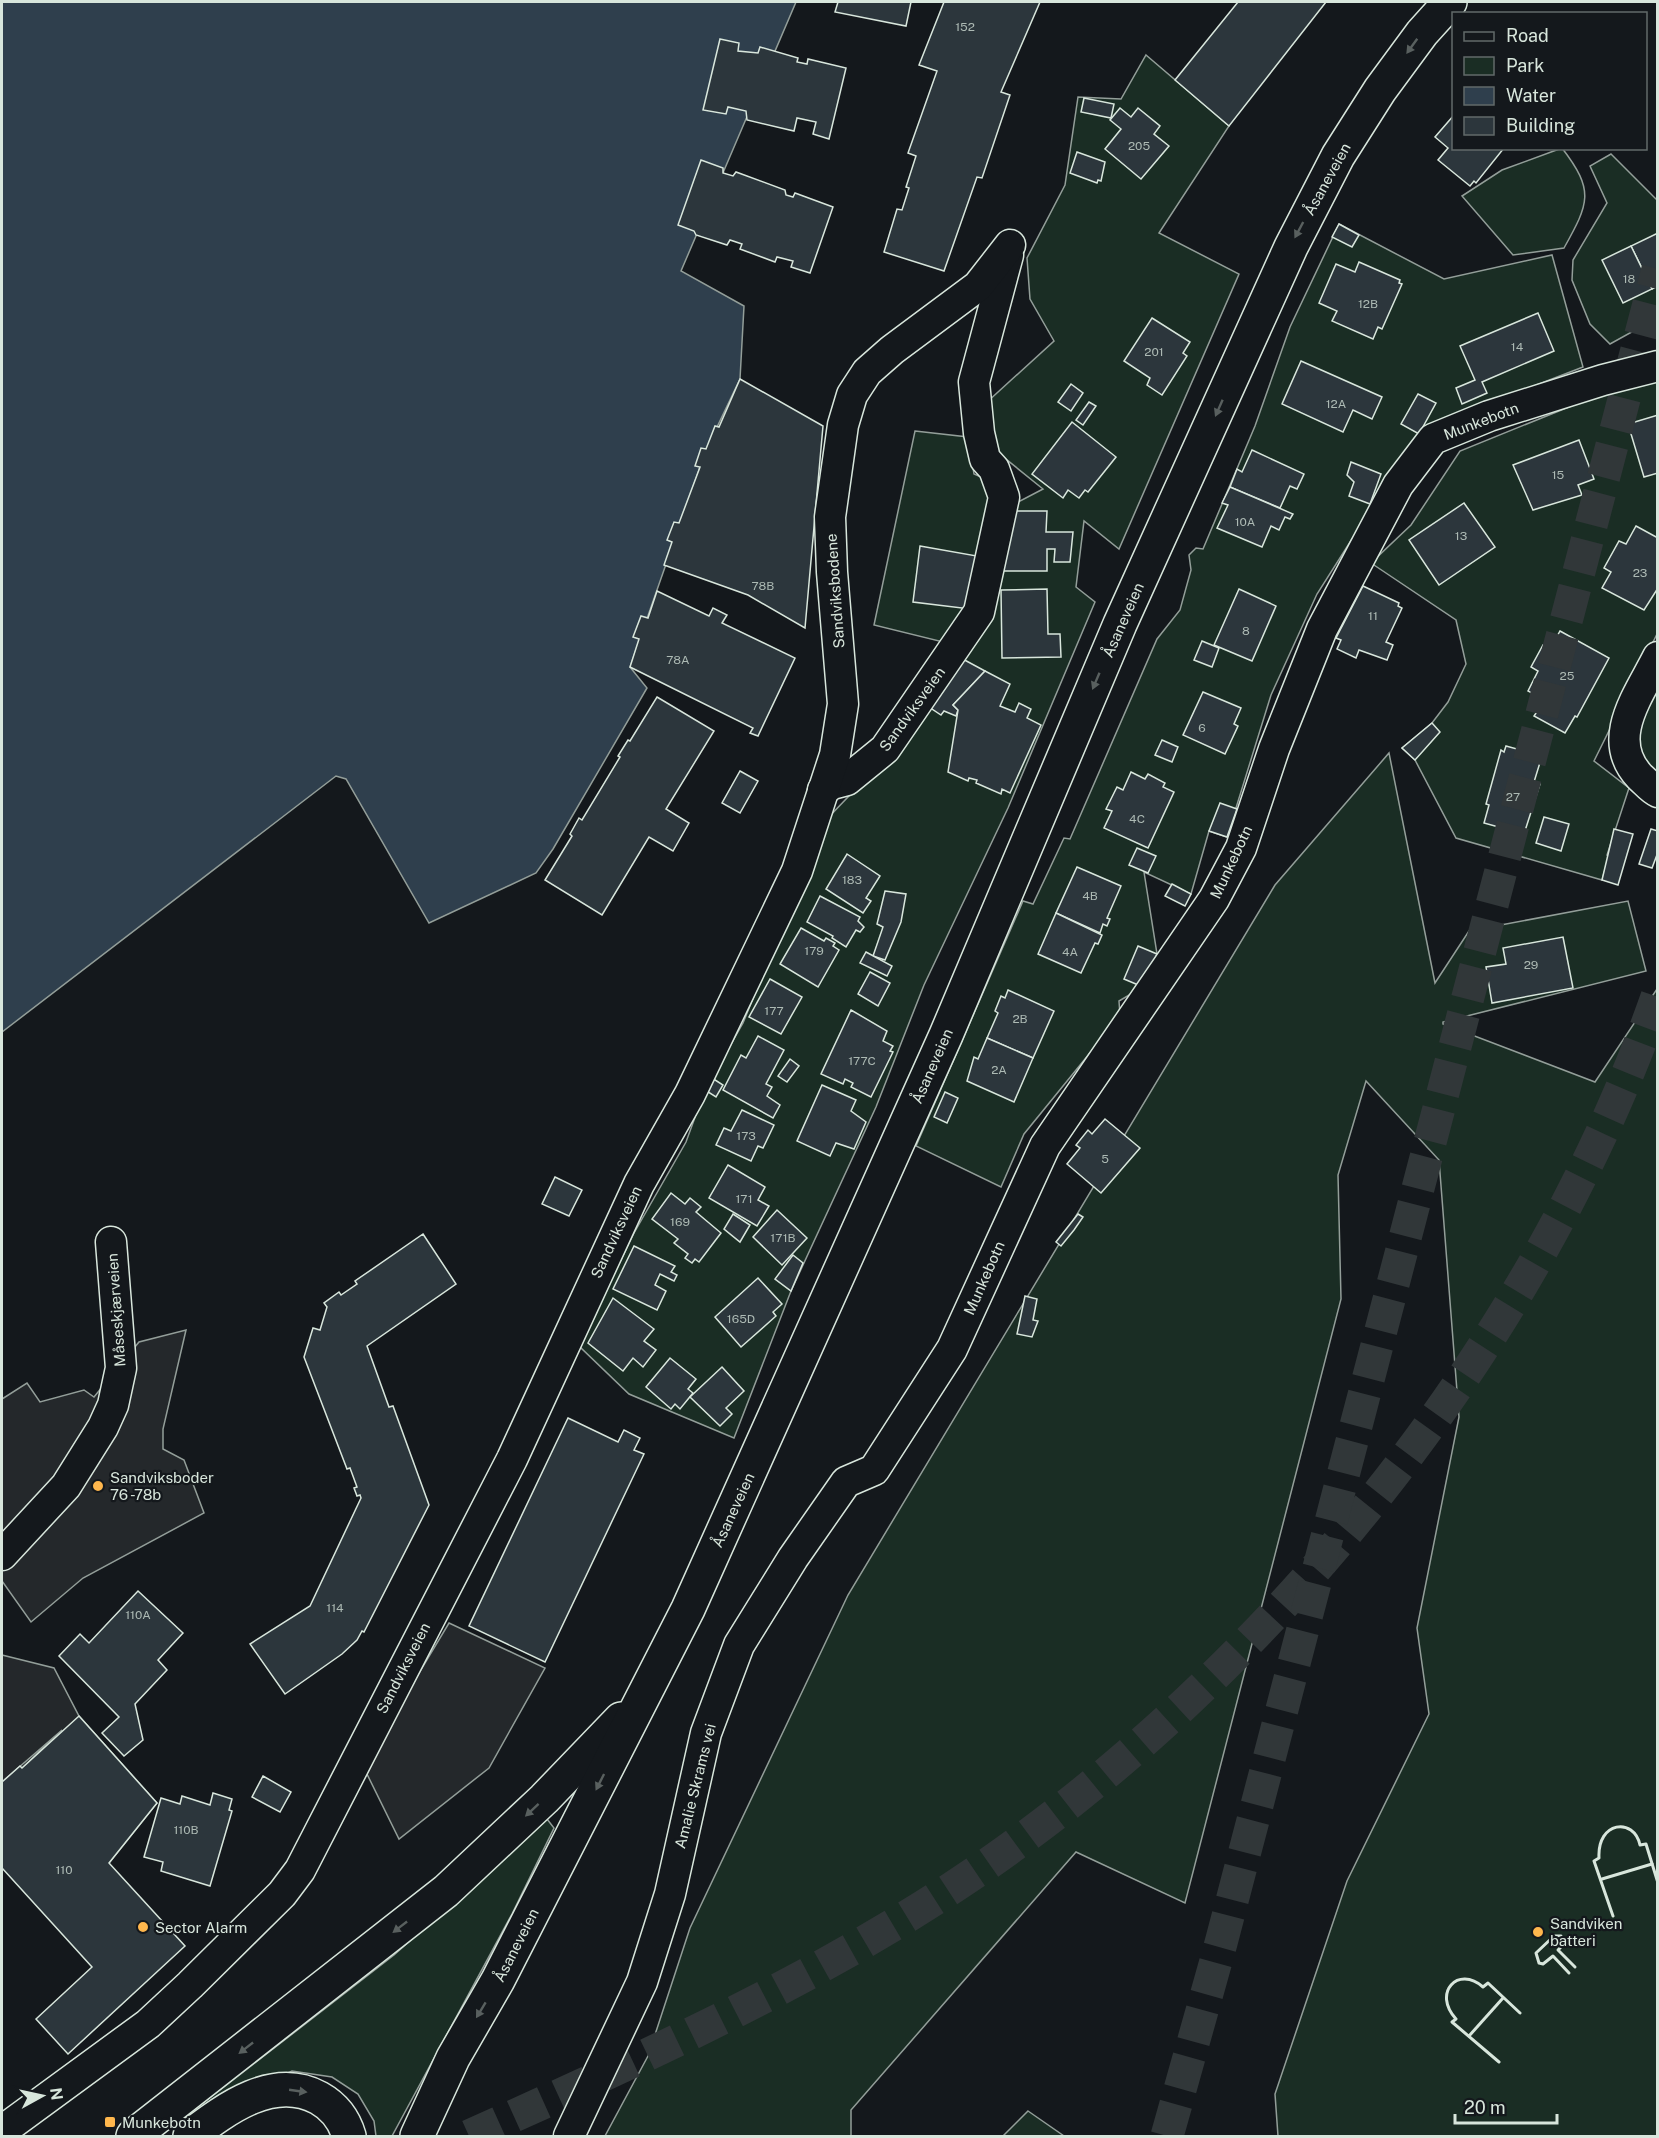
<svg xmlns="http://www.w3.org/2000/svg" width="1659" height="2138" viewBox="0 0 1659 2138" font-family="'Public Sans',sans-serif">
  <rect width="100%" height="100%" fill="#14181c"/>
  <g fill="#1a2d24" stroke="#939e99" stroke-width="1.5">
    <path d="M1146,55l83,71 -70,107 80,41 -120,275 -35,-28 -8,66 19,15 -87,206 -84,177 -48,122 -85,184 -57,147 -105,-44 -50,-48 55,-113 52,-91 19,-52 38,-67 83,-203 66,-69 92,-135 17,-32v-73l42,-22 -52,-42 -5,-44 68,-62 -24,-42 -3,-41 38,-73 13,-88 43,2z"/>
    <path d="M1562,148c33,43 27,55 2,100l-51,7 -51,-59 40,-26z"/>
    <path d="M1611,154l46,46v118l-47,26 -20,-20 -18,-44 1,-20 34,-57 -17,-37z"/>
    <path d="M1339,224l105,55 108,-24 31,112 -129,50 -102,122 -35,55 -46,101 -44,142 -18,-6 -18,63 -47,-22 13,82 -14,33 -24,14 1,15 -96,118 -23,53 -85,-41 107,-245 10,3 31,-66 6,1 87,-200 23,-29 11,-40 -2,-15 7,-7 7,1 52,-123 35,-99z"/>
    <path d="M1657,379v255l-63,127 35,27 -22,67 2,1 -7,24 -146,-42 -41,-78 -13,-12 30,-25 16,-21 18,-38 -10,-44 -85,-57 40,-38 49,-74 131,-53z"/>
    <path d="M915,431l53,6 6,37 14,6 2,15 -20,114 -27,33 -69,-17z"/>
    <path d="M1657,684v94l-19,-27 4,-38z"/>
    <path d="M1389,753l46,230 34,-52 159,-30 18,70 -203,51v2l152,58 62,-93v1147h-379l-3,-42 72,-213 82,-167 -12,-86 42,-211 -20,-257 -73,-79 -28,94 3,124 -156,604 -109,-51 -225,258v26h-246l43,-80 42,-128 158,-333 427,-710z"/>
    <path d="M547,1819l7,9 -42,86 -120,222h-16l-2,-15 -16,-27 -26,-17 -40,-6 -108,47 210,-163z"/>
    <path d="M1028,2111l36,25h-61z"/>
  </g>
  <g fill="#24282b" stroke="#939e99" stroke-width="1.5">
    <path d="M186,1330l-23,99v20l21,11 20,53 -121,65 -52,44 -29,-41v-182l25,-16 13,19 44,-12 10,7 45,-55z"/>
    <path d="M449,1623l96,45 -56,100 -90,71 -36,-73z"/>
    <path d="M2,1655l52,13 25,48 78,87 -48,60 -87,-95 40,-38 -60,52z"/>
  </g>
  <path fill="#2f3f4d" stroke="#939e99" stroke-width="1.5" d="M2,2h794l-115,269 63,35 -4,73 -34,71 -76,217 17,21 -94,161 -17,24 -107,50 -83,-144 -10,-3 -334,256z"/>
  <g fill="#2c363c" stroke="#d8e6dc" stroke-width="1.5">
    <path d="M838,2h73l-5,24 -71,-14z"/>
    <path d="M944,2h96l-39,90 9,3 -28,83 -5,-1 -33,94 -60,-19 13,-43 5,1 7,-22 -3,-1 10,-31 -8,-3 29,-82 -18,-6z"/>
    <path d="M1238,2h88l-97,124 -54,-46z"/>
    <path d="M720,39l19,4 -1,8 20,2 2,-6 38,11 -1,4 10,2 1,-5 38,9 -17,71 -16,-5 3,-12 -19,-4 -3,13 -47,-11 -1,-9 -18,-4 -2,7 -23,-4z"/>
    <path d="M1084,98l30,6 -3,14 -30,-6z"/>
    <path d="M1120,108l11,9 7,-9 22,18 -6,8 15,12 -28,33 -36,-30 16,-20 -11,-9z"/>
    <path d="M1454,115v33h50l-28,35 -2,-2 -4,5 -32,-26 10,-12 -13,-11z"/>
    <path d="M1077,152l28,10 -4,19 -3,-1 -1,3 -27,-10z"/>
    <path d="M701,160l22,8v5l10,3 3,-4 49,18 1,5 7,2 2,-4 38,14 -23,66 -19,-6 2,-6 -16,-4 -2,5 -35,-13 2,-5 -12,-4 -3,5 -31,-10 -2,-4 -16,-6z"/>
    <path d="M1339,224l20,11 -7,12 -20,-10z"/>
    <path d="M1658,233v53l-6,3 -21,-43z"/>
    <path d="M1631,246l21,43 -29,14 -21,-43z"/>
    <path d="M1359,262l41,18 -1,3 3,1 -20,45 -4,-2 -5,12 -41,-18 5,-10 -18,-8 17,-39 19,8z"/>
    <path d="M1538,313l16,38 -72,31 5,11 -25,11 -6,-16 19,-8 -15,-34z"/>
    <path d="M1152,318l38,24 -7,11 4,3 -25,39 -15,-10 3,-7 -26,-17z"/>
    <path d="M1301,361l81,36 -10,22 -19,-9 -10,22 -61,-28z"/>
    <path d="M740,379l83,47 -18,202 -57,-33 -84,-30 8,-23 -5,-2 7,-18 5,1 21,-56 -5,-1 6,-18 5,1 9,-23 4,1z"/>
    <path d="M1071,384l12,9 -12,18 -13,-9z"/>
    <path d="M1418,394l18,9 -17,31 -18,-10z"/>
    <path d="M1089,402l7,4 -13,19 -7,-5z"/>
    <path d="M1658,415v58l-14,4 -16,-53z"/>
    <path d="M1072,422l44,35 -28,35 -3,-2 -6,8 -11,-8 -5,8 -31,-24z"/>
    <path d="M1579,440l15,39 -16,6 4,10 -49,15 -20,-45z"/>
    <path d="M1252,450l52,24 -7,15 -7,-3 -10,22 -50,-21 7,-18 5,3z"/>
    <path d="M1351,462l30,12 -11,30 -21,-8 5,-14 -7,-7z"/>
    <path d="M1230,487l63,27 -3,5 -5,-2 -6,13 -8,-4 -9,21 -45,-19 11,-23 -6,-2z"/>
    <path d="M1464,503l31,44 -56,38 -30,-45z"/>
    <path d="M1001,511h46l-1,21h27l-3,30h-16l1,-13h-8v22h-46z"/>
    <path d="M1636,526l22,12v50l-14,22 -42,-22 9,-16 -7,-4 15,-27 7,3z"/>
    <path d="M920,546l57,10 -7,53 -57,-7z"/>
    <path d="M1363,586l36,17 -1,3 4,2 -16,34 7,3 -6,15 -28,-10 -3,8 -19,-9 4,-9 -5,-2z"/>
    <path d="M1047,589l1,45h12l1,23 -59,1 -1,-68z"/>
    <path d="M1239,589l37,17 -24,55 -38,-16z"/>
    <path d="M657,591l52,25 4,-8 14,7 -5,8 73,35 -37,78 -8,-3 3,-5 -123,-61 9,-28 -6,-2 8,-21 7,2z"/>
    <path d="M1560,631l49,27 -32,59 -2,-1 -10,17 -31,-17 11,-16 -17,-9 10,-20 -7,-4 12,-22 7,4z"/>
    <path d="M1202,641l17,7 -7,19 -18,-7z"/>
    <path d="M959,657l26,14 -32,34 5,5 -2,6 -12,-5 -3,4 -15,-10z"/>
    <path d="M985,671l25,13 -10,22 15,6 4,-9 12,6 -4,9 14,7 -31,68 -8,-4 -1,5 -25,-11 1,-3 -8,-2 -1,3 -20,-9 10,-62 -5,-5z"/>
    <path d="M1203,692l38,16 -7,16 4,2 -13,28 -42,-19z"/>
    <path d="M657,697l57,34 -48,78 23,14 -16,28 -24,-14 -47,78 -57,-35 27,-44 -2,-2 9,-16 3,2 38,-63 -2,-1 10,-16 2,1z"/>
    <path d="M1432,723l8,9 -25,28 -13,-12z"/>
    <path d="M1162,740l16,7 -6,15 -17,-7z"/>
    <path d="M1506,746l36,10 -8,26 6,2 -16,50 -40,-11 5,-18 -3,-1 15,-54 3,2z"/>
    <path d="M740,771l18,10 -18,32 -18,-10z"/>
    <path d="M1131,772l14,7 3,-5 17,9 -2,4 11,5 -26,56 -44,-20 8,-17 -6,-2 11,-22 6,3z"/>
    <path d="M1220,803l17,6 -10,28 -18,-6z"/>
    <path d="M1544,817l25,7 -8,27 -25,-8z"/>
    <path d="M1614,829l19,5 -15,51 -16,-5z"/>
    <path d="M1651,829l7,2v21l-6,16 -13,-4z"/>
    <path d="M1137,848l19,8 -8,17 -19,-8z"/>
    <path d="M847,854l33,22 -14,22 5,3 -8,12 -37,-24z"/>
    <path d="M1077,867l44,19 -14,32 3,1 -3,7 -4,-2 -3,9 -44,-20z"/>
    <path d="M1172,884l19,10 -6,12 -20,-10z"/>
    <path d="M885,891l21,3 -5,28 -16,38 -12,-4 10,-29 -6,-3z"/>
    <path d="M820,896l40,21 -2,4 6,6 -4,5 -4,-2 -10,17 -14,-9 1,-2 -26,-14z"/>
    <path d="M1056,913l46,22 -4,9 -3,-1 -14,30 -43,-19z"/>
    <path d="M801,928l23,13 2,-3 9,5 -2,3 6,4 -21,37 -38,-23z"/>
    <path d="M1563,937l10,51 -81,15 -6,-36 20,-3 -3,-16z"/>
    <path d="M1138,946l19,8 -14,33 -19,-8z"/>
    <path d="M866,952l26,14 -5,10 -27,-13z"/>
    <path d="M870,972l20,11 -12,23 -20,-12z"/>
    <path d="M770,979l32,18 -21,37 -32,-17z"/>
    <path d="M1008,990l46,21 -21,47 -46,-20 11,-25 -3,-2 6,-15 4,2z"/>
    <path d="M851,1010l36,21 -4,10 10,5 -3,5 3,1 -22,45 -20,-10 2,-4 -8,-4 -2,5 -22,-10z"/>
    <path d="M758,1036l26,14 -18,34 6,3 -5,9 13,9 -7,13 -50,-28 18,-35 5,3z"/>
    <path d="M987,1038l46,20 -19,44 -47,-21 7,-24 4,2z"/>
    <path d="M790,1059l9,7 -12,16 -9,-6z"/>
    <path d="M712,1078l11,7 -7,12 -11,-7z"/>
    <path d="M822,1085l34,15 -5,11 15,11 -12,27 -18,-6 -6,13 -33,-15z"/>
    <path d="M945,1092l13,6 -11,25 -13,-6z"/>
    <path d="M742,1110l32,15 -11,23 -5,-2 -7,15 -35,-16 8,-17 7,3z"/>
    <path d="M1105,1119l35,29 -39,45 -34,-29 13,-16 -4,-3 12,-15 4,4z"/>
    <path d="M728,1165l37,22 -7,13 11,6 -12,20 -48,-28z"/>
    <path d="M555,1177l27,13 -13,26 -27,-12z"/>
    <path d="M671,1193l14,11 5,-6 11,9 -5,5 25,21 -22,29 -4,-3 -3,4 -7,-5 3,-4 -14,-11 4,-4 -26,-20z"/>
    <path d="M777,1210l30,28 -25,27 -29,-28z"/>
    <path d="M733,1214l17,11 -10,17 -16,-13z"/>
    <path d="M1078,1214l5,3 -9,13 -13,16 -5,-4z"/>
    <path d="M423,1234l33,50 -89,62 22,61 4,-1 36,99 -65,127 -2,-1 -5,9 -15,14 -57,40 -35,-50 60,-38 51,-108 -1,-3 -3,1 -3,-8 3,-1 -7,-19 -3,1 -43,-112 9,-29 7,2 7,-23 -3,-4 15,-11 2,3 16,-11 -2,-3z"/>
    <path d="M634,1246l41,20 -4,6 6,3 -3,6 -14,-7 -5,11 11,6 -9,19 -44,-21z"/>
    <path d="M793,1255l10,8 -12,28 -16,-12z"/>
    <path d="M758,1278l24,26 -9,8 3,4 -35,31 -26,-30z"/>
    <path d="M1025,1296l12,3 -4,21 5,1 -6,16 -15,-3z"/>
    <path d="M613,1298l41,31 -10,12 12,9 -13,17 -10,-9 -10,13 -35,-28z"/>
    <path d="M670,1358l26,21 -8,10 5,4 -13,16 -5,-5 -4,5 -25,-22z"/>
    <path d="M722,1367l22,24 -18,17 6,6 -12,12 -30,-29z"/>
    <path d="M568,1418l50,24 6,-12 16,8 -6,12 10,4 -99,208 -76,-36z"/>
    <path d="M138,1591l45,42 -25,27 9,10 -32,34 8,36 -19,16 -22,-23 17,-16 -60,-61 21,-22 9,9z"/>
    <path d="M79,1716l78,87 -48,60 76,83 -117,108 -32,-35 56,-52 -90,-99v-86l18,-16 2,2z"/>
    <path d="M263,1776l28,16 -11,20 -28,-15z"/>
    <path d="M213,1793l19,6 -3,11 3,1 -22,75 -49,-15 2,-9 -19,-5 17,-59 19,6 2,-8 28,9z"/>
  </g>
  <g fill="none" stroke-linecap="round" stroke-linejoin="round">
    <g stroke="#313739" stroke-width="33" stroke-dasharray="33 16" stroke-linecap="butt">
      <path d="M469,2136c174,-78 348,-156 507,-264 300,-205 562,-533 682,-878"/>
      <path d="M1167,2136l54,-193 437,-1674"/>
    </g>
    <defs>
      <g id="minor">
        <path d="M1658,657c-19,38 -54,82 -18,120 6,5 11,12 18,15"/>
        <path d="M823,790l9,-6 15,-4 38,-31 94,-137 25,-115 -10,-28 -9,-10 -6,-26 -5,-51 34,-127"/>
        <path d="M2,1555l64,-69 37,-59 10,-22 8,-37 -10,-126"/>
        <path d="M2,2131l146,-107 42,-39 92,-91 18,-24 212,-411 127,-275 51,-90 107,-223 38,-116 8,-51 -11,-132 -2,-55 13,-92 9,-30 15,-23 25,-22 86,-64 32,-41"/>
        <path d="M569,2136l73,-154 28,-88 36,-161 33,-88 54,-87 53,-76 28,-12 78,-121 93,-203 169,-247 27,-51 33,-99 48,-120 76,-144 35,-46 56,-23 114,-36 55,-14"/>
      </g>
      <g id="trunk">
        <path d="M133,2136l313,-245 98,-92 77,-80"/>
        <path d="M190,2136c36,-27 83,-63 129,-38 16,9 25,21 30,38"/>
        <path d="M417,2136l36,-78 45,-78 190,-371 258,-574 174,-411 171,-377 47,-91 42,-66 42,-57 28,-31"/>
      </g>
    </defs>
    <use href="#minor" stroke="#d8e6dc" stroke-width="33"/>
    <use href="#trunk" stroke="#d8e6dc" stroke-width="36"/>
    <use href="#minor" stroke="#14181c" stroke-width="30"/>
    <use href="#trunk" stroke="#14181c" stroke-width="33"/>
    <g stroke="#d8e6dc" stroke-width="3">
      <path d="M1602,1879l50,-15"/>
      <path d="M1613,1916l-19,-55 5,-3c-2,-37 35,-41 41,-13l6,-1 12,39"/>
      <path d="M1569,1973l-16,-17 -10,8 -4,-1 -3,-10 18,-17h7l3,8 -6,6 17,17"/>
      <path d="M1469,2036l34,-38"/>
      <path d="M1499,2062l-47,-40 4,-3c-24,-26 2,-54 27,-32l5,-4 32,30"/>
    </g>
  </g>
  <defs><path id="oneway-solid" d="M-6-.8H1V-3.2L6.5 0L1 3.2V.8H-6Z" transform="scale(1.5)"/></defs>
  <g fill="#59605f">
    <use href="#oneway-solid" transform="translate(1412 46) rotate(126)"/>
    <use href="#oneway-solid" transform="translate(1299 230) rotate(118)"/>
    <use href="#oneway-solid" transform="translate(1219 408) rotate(114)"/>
    <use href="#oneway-solid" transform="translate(1096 681) rotate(113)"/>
    <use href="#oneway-solid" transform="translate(600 1782) rotate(117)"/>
    <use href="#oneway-solid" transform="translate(532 1810) rotate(137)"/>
    <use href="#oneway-solid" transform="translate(400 1927) rotate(142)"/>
    <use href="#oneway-solid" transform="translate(481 2010) rotate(121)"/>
    <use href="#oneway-solid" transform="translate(246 2048) rotate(142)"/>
    <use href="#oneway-solid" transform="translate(298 2091) rotate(8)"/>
  </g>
  <g fill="#ffb74d" stroke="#14181c" stroke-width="2">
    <circle cx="98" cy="1486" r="6"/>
    <circle cx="143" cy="1927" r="6"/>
    <circle cx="1538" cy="1932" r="6"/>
    <rect x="104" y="2116" width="12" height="12" rx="3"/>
  </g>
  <g text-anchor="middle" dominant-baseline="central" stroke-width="4.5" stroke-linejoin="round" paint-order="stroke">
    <g font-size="12" fill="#adbab4">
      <text x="965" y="27">152</text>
      <text x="1139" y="146">205</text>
      <text x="1629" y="279">18</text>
      <text x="1368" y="304">12B</text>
      <text x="1517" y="347">14</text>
      <text x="1154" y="352">201</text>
      <text x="1336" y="404">12A</text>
      <text x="1558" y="475">15</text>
      <text x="1245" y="522">10A</text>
      <text x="1461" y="536">13</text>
      <text x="1640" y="573">23</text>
      <text x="763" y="586">78B</text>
      <text x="1373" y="616">11</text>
      <text x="1246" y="631">8</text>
      <text x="678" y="660">78A</text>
      <text x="1567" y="676">25</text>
      <text x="1202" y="728">6</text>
      <text x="1513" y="797">27</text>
      <text x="1137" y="819">4C</text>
      <text x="852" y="880">183</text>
      <text x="1090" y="896">4B</text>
      <text x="814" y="951">179</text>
      <text x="1070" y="952">4A</text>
      <text x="1531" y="965">29</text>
      <text x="774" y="1011">177</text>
      <text x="1020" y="1019">2B</text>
      <text x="862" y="1061">177C</text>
      <text x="999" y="1070">2A</text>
      <text x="746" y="1136">173</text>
      <text x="1105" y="1159">5</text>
      <text x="744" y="1199">171</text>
      <text x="680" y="1222">169</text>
      <text x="783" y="1238">171B</text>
      <text x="741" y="1319">165D</text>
      <text x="335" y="1608">114</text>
      <text x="138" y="1615">110A</text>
      <text x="186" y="1830">110B</text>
      <text x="64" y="1870">110</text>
    </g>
    <g font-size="15" fill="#d8e6dc" stroke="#14181c">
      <text transform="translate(1327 179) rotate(-61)">Åsaneveien</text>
      <text transform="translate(1481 421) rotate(-21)">Munkebotn</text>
      <text transform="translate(835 591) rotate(-94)">Sandviksbodene</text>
      <text transform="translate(1123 620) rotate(-66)">Åsaneveien</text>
      <text transform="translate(912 709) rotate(-54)">Sandviksveien</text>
      <text transform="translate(1231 862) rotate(-65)">Munkebotn</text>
      <text transform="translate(932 1066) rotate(-66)">Åsaneveien</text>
      <text transform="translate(616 1232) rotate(-65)">Sandviksveien</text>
      <text transform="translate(984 1278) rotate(-66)">Munkebotn</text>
      <text transform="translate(116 1310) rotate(-94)">Måseskjærveien</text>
      <text transform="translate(733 1510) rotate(-65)">Åsaneveien</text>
      <text transform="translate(403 1668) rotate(-63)">Sandviksveien</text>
      <text transform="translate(695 1786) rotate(-76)">Amalie Skrams vei</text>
      <text transform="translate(516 1945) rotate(-63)">Åsaneveien</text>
    </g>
    <g font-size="15" fill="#d8e6dc" stroke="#14181c" text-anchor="start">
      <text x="110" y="1477">Sandviksboder<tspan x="110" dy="17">76 -78b</tspan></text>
      <text x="1550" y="1923">Sandviken<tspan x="1550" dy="17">batteri</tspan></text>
      <text x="155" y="1927">Sector Alarm</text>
      <text x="122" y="2122">Munkebotn</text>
    </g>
  </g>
  <rect width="1659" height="2138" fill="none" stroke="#d8e6dc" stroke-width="6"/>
  <rect x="1452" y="12" width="195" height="138" fill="#14181c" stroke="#626a69" stroke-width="1.5"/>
  <rect x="1464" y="32" width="30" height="9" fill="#14181c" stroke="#626a69" stroke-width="1.5"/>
  <text x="1506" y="42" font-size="18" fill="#d8e6dc">Road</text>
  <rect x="1464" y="57" width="30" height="18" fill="#1a2d24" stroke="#626a69" stroke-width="1.5"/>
  <text x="1506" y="72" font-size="18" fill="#d8e6dc">Park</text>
  <rect x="1464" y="87" width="30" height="18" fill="#2f3f4d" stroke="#626a69" stroke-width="1.5"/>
  <text x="1506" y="102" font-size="18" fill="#d8e6dc">Water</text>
  <rect x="1464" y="117" width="30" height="18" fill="#2c363c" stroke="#626a69" stroke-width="1.5"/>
  <text x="1506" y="132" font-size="18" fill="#d8e6dc">Building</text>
  <g transform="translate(42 2096) rotate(82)" stroke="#14181c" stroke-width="4.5" paint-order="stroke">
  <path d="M0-4.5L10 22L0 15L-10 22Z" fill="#d8e6dc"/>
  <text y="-9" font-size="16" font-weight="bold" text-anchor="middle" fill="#d8e6dc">N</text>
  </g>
  <path d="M1455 2114v9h102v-9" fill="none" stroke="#d8e6dc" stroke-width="3"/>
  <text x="1464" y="2114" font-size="18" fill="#d8e6dc" stroke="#14181c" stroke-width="4.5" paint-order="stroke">20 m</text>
</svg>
